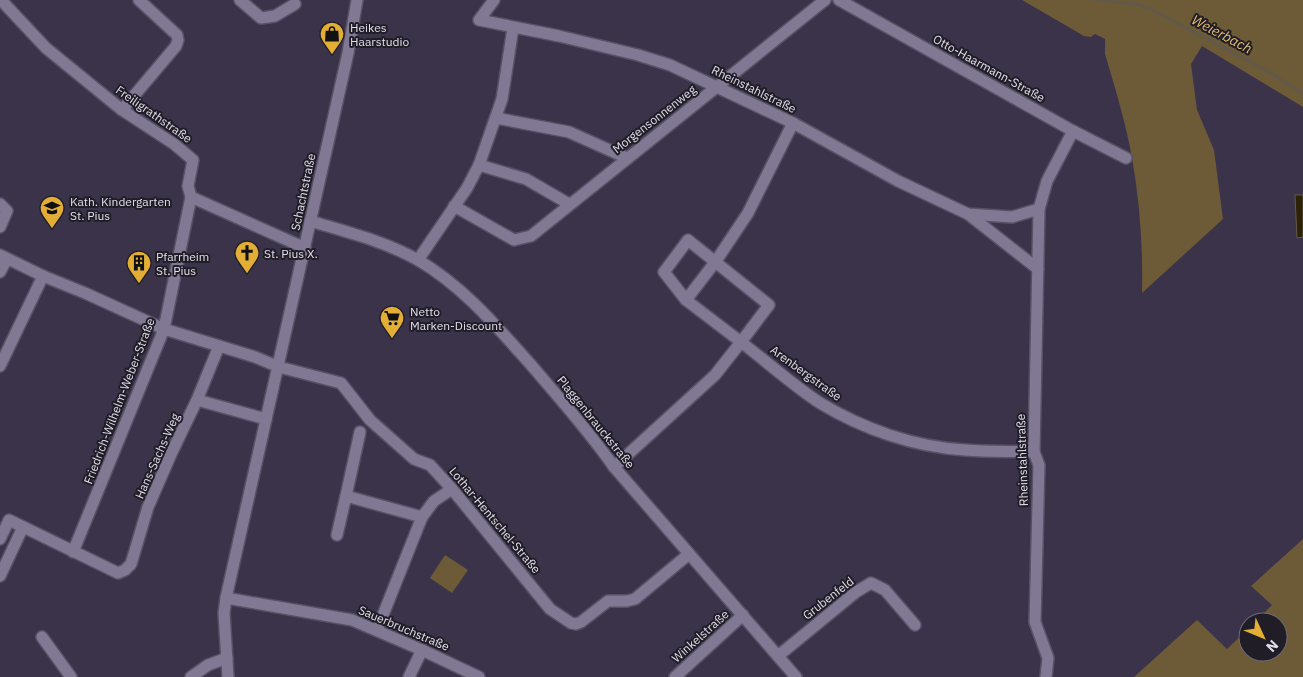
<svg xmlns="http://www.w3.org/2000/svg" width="1303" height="677" viewBox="0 0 1303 677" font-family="'IBM Plex Sans',sans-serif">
  <rect width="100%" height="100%" fill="#3a334a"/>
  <g fill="#6d5b37">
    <path d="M1022,0h281v107l-101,-61 -11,18 6,46 17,40 9,69 -81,74c1,-45 -2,-90 -10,-135 -6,-35 -17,-70 -27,-104v-15l-10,-5 -4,3 -7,-1z"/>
    <path d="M1303,539v138h-169l63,-57 30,29 21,-20v23h30v-30h-23l17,-17 -21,-19z"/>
    <path d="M445,555l23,15 -16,23 -22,-15z"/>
  </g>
  <path fill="#2d2106" stroke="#63594b" d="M1295,195h8v42l-6,1z"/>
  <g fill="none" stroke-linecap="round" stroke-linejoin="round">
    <path stroke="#63594b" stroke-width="3" d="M1096,0l40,4 13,4 124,66 30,20"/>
    <defs>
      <g id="minor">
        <path d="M1,0l45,48 76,62 52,34 19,16 -5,26 3,11 114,51"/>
        <path d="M240,0l21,18 14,-2 20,-12"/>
        <path d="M494,0l-15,20 80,16 79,19 32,10 123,58 105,58 70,33 44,3 27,-8"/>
        <path d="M839,0l234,131 53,27"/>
        <path d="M122,110l54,-64 2,-6 -1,-5 -38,-35"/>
        <path d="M496,118l73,14 58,26"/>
        <path d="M479,165l47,14 43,25"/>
        <path d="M0,204l7,7 -7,16"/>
        <path d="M454,206l60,34 17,-4 294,-236"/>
        <path d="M968,214l70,55"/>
        <path d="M310,221c37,11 74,20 108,39 46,27 79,67 114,106 28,33 57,65 82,101l182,210"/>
        <path d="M688,240l81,65 -28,37 -55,-42 -22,-28z"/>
        <path d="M0,255l43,21 42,17 79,36 91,28 24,10 62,16 29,37 44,39 16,6 22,24 98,120 21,14 5,1 5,-2 27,-21h19l8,-2 54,-45"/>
        <path d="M418,260l49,-72 12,-23 23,-66 11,-71"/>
        <path d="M0,272l7,-13"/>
        <path d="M686,300l30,-39 32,-48 45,-90"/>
        <path d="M0,366l43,-90"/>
        <path d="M197,400l69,19"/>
        <path d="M614,467l101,-92 26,-33c26,20 53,44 79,61 43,26 94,44 145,47 23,2 46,1 69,2"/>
        <path d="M346,496l14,-64"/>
        <path d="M337,535l9,-39 76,21"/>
        <path d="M0,539l9,-19 109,53 7,-3 6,-6 17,-57 24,-55 25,-52 22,-54"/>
        <path d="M73,552l91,-223 27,-132"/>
        <path d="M0,576l23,-49"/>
        <path d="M226,598l126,22 70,30 57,27"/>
        <path d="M377,630l45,-113 12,-16 18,-12"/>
        <path d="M42,637l29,40"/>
        <path d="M778,656l78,-64 15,-9 14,7 30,35"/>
        <path d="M191,677l17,-12 19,-7"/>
        <path d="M228,677l-4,-64 2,-15 122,-545 9,-53"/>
        <path d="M409,677l13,-27"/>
        <path d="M675,677l68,-62"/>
        <path d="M1046,677l2,-19 -13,-36 4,-157 -5,-13 5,-243 8,-28 26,-50"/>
      </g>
    </defs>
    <use href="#minor" stroke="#575164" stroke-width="14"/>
    <use href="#minor" stroke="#817994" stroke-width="11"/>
  </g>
  <defs>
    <symbol id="shop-pin" viewBox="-11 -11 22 30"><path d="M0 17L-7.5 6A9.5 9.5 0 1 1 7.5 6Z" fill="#e3ae35" stroke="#201d27"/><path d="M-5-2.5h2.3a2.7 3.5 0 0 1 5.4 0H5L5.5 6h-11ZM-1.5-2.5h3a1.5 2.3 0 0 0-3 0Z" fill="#111"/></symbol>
    <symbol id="school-pin" viewBox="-11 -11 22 30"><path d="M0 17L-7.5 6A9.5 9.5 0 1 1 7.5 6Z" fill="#e3ae35" stroke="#201d27"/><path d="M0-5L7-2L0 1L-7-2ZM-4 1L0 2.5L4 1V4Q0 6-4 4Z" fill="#111"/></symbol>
    <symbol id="church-pin" viewBox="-11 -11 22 30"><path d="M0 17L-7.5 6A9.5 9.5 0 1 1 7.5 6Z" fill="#e3ae35" stroke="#201d27"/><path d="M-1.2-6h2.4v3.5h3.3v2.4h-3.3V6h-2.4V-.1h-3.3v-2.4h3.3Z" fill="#111"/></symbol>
    <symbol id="building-pin" viewBox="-11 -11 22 30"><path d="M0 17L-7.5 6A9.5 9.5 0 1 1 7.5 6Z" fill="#e3ae35" stroke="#201d27"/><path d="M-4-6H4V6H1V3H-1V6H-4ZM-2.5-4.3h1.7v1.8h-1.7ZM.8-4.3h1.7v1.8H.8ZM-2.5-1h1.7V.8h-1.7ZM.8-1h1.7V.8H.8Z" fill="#111"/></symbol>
    <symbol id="supermarket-pin" viewBox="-11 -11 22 30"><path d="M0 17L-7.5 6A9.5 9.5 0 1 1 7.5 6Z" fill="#e3ae35" stroke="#201d27"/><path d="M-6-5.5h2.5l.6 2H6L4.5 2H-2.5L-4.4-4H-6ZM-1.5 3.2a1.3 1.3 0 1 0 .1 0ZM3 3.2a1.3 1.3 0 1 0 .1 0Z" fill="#111"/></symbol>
  </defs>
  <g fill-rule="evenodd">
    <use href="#shop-pin" x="318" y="20" width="28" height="38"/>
    <use href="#school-pin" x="38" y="194" width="28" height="38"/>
    <use href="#church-pin" x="233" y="239" width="28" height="38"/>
    <use href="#building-pin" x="125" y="249" width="28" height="38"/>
    <use href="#supermarket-pin" x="378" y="304" width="28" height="38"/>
  </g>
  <g text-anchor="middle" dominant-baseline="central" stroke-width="4" stroke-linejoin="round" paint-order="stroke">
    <g font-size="12" fill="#e1ddec" stroke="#201d27" text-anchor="start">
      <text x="350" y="27">Heikes<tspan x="350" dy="14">Haarstudio</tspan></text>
      <text x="70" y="201">Kath. Kindergarten<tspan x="70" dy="14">St. Pius</tspan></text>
      <text x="264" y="253">St. Pius X.</text>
      <text x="156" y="256">Pfarrheim<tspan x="156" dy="14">St. Pius</tspan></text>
      <text x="410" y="311">Netto<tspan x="410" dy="14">Marken-Discount</tspan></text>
    </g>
    <g font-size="12" fill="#e1ddec" stroke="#201d27">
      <text transform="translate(989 68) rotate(29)">Otto-Haarmann-Straße</text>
      <text transform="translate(754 89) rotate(26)">Rheinstahlstraße</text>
      <text transform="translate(154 114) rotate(35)">Freiligrathstraße</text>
      <text transform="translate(654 119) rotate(-38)">Morgensonnenweg</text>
      <text transform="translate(303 192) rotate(-78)">Schachtstraße</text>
      <text transform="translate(806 373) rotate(36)">Arenbergstraße</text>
      <text transform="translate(119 401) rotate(-69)">Friedrich-Wilhelm-Weber-Straße</text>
      <text transform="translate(596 422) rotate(51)">Plaggenbrauckstraße</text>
      <text transform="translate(157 456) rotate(-66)">Hans-Sachs-Weg</text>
      <text transform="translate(1022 460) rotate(-92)">Rheinstahlstraße</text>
      <text transform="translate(495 520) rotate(50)">Lothar-Hentschel-Straße</text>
      <text transform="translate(828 598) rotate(-38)">Grubenfeld</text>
      <text transform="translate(404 628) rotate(23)">Sauerbruchstraße</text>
      <text transform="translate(700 636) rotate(-42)">Winkelstraße</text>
    </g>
    <g font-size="14" font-style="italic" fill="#e4be71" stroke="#201d27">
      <text transform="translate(1222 34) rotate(28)">Weierbach</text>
    </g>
  </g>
  <g transform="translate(1263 637) rotate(134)"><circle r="24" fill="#201d27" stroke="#6d6a76"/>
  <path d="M0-4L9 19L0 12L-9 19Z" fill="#e3ae35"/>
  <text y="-8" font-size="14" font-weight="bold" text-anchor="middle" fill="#e1ddec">N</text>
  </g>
</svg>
